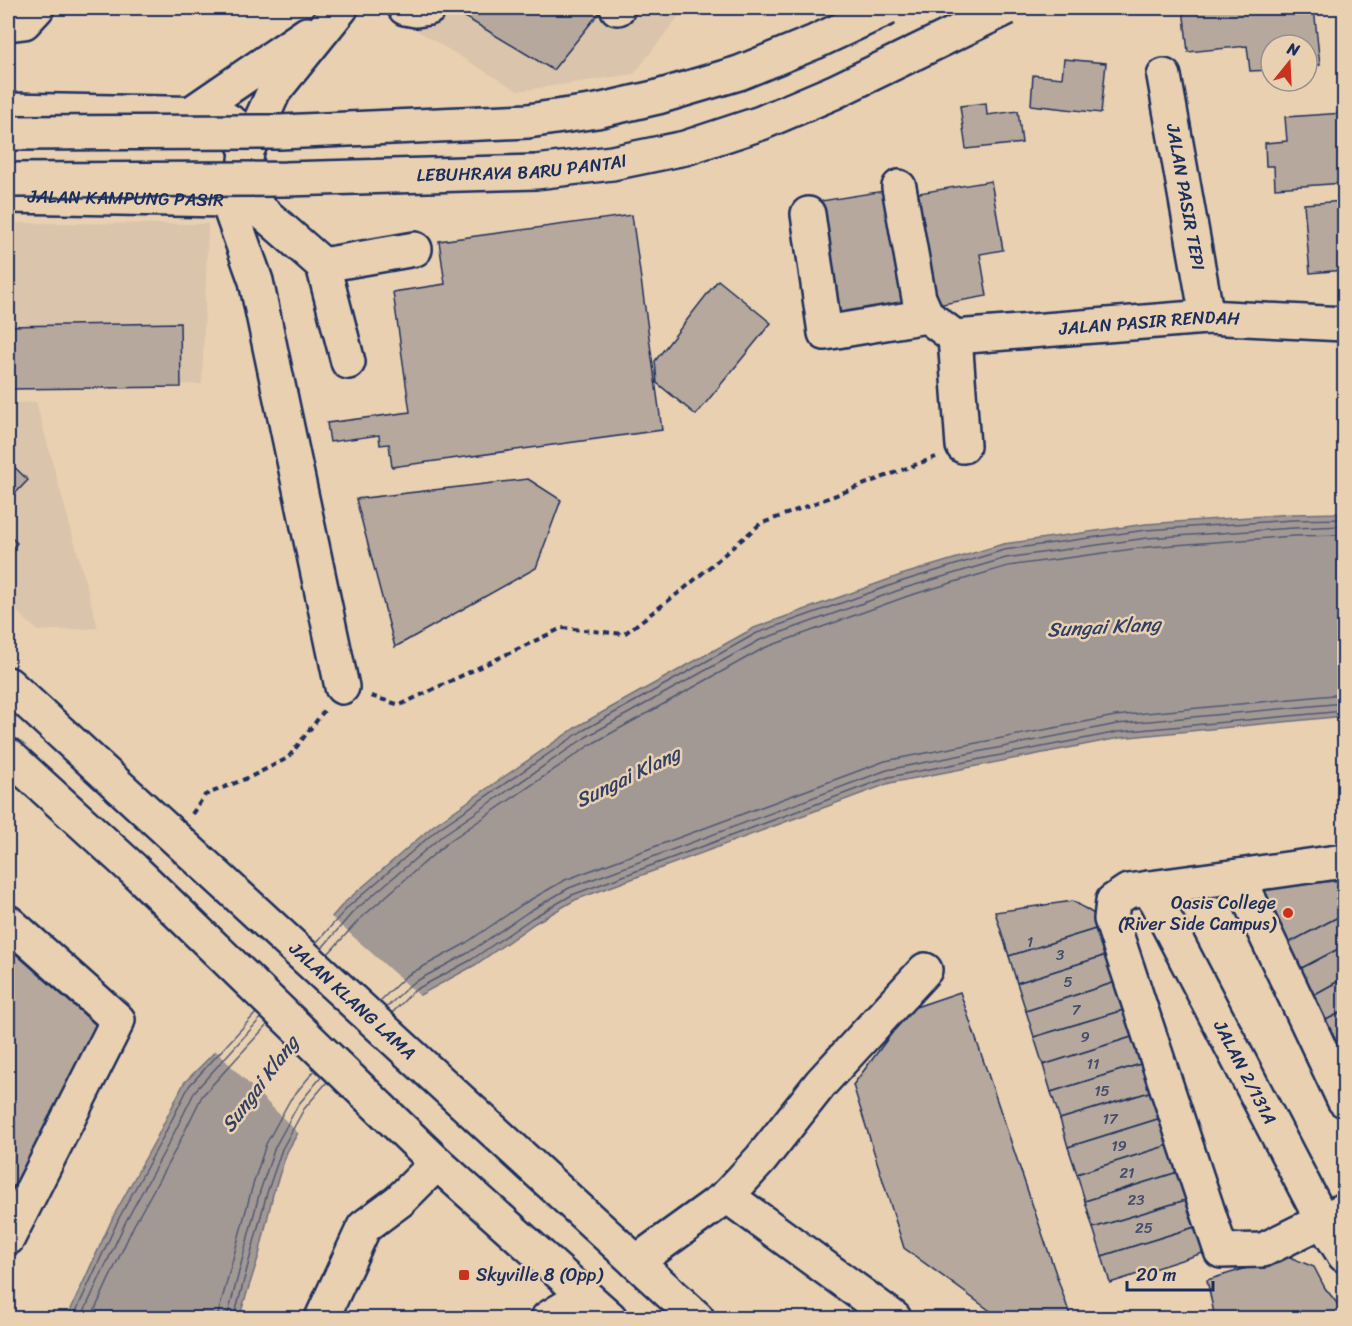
<svg xmlns="http://www.w3.org/2000/svg" width="1352" height="1326" viewBox="0 0 1352 1326" font-family="Sriracha,sans-serif">
  <rect width="100%" height="100%" fill="#e9d0b1"/>
  <filter id="ink" filterUnits="userSpaceOnUse"><feTurbulence type="fractalNoise" baseFrequency=".0167" numOctaves="2"/><feDisplacementMap in="SourceGraphic" scale="12" xChannelSelector="R" yChannelSelector="G"/><feConvolveMatrix kernelMatrix="1 2 1 2 8 2 1 2 1" color-interpolation-filters="sRGB"/></filter>
  <g filter="url(#ink)">
    <g fill="#dac4ab">
      <path d="M405,8h280l-51,66 -116,17 -122,-73z"/>
      <path d="M8,223l200,1 -6,160 -194,4z"/>
      <path d="M36,402l62,226 -60,3 -30,-28v-200z"/>
    </g>
    <path fill="#a29995" stroke="#6c6f7f" stroke-width="1.5" d="M1344,513v203l-225,22 -229,45 -315,117 -40,23 -60,42 -57,31 -60,58 -48,58 -23,40 -14,42 -14,61 -20,63h-172l47,-103 42,-76 28,-56 26,-26 134,-154 90,-78 144,-99 176,-98 147,-53 102,-31 143,-20 147,-10z"/>
    <path fill="#e9d0b1" d="M329,915l92,82 -61,59 -48,58 -12,21 -87,-87z"/>
    <g fill="none" stroke-linecap="round" stroke-linejoin="round">
      <g stroke="#515974" stroke-width="1.5">
        <path d="M316,943l32,-36 90,-78 144,-98 175,-98 146,-52 101,-31 142,-20 147,-10 51,-1"/>
        <path d="M322,948l31,-36 90,-77 143,-98 174,-97 145,-52 101,-30 141,-20 147,-10 50,-2"/>
        <path d="M328,954l32,-35 88,-77 142,-97 174,-97 144,-52 100,-30 140,-19 146,-11 50,-1"/>
        <path d="M380,1001l26,-25 57,-31 60,-41 42,-24 320,-119 230,-45 229,-22"/>
        <path d="M386,1008l25,-24 57,-31 60,-41 41,-24 318,-118 230,-46 227,-21"/>
        <path d="M392,1013l23,-23 56,-30 61,-42 40,-23 317,-118 229,-45 226,-21"/>
        <path d="M73,1318l46,-100 42,-77 28,-55 67,-73"/>
        <path d="M81,1318l45,-97 42,-76 27,-54 66,-73"/>
        <path d="M91,1318l43,-93 42,-76 26,-53 66,-72"/>
        <path d="M217,1318l35,-130 14,-44 24,-44 25,-30"/>
        <path d="M227,1318l33,-127 15,-44 23,-42 24,-29"/>
        <path d="M234,1318l33,-125 15,-44 22,-40 23,-27"/>
      </g>
    </g>
    <g fill="#b6a89c" stroke="#1b2f5e" stroke-width="1.5">
      <path d="M458,8h145l-50,62 -98,-59z"/>
      <path d="M1183,8h131l6,57 -13,1v-21h-36v25l-21,1 -3,-25 -59,6z"/>
      <path d="M1064,59l42,4 -5,50 -70,-8 2,-30 29,3z"/>
      <path d="M986,103l1,12 31,-4 4,32 -56,6 -6,-43z"/>
      <path d="M1344,113v70l-69,5 -1,-22h-8l-1,-23 22,-2 -2,-24z"/>
      <path d="M991,181l12,69 -23,4 7,42 -55,10 -19,-112z"/>
      <path d="M884,191l20,117 -63,10 -20,-117z"/>
      <path d="M1344,201v69l-34,3 -6,-69z"/>
      <path d="M632,215l30,215 -270,37 -3,-23 -9,1 -1,-10 -49,7 -3,-19 83,-11 -17,-120 52,-8 -6,-43z"/>
      <path d="M718,280l53,43 -75,92 -39,-32 -2,-22z"/>
      <path d="M180,323l1,64 -173,2v-63z"/>
      <path d="M8,461l20,19 -20,21z"/>
      <path d="M528,479l33,21 -25,68 -141,79 -39,-148z"/>
      <path d="M8,534l9,9 -9,11z"/>
      <path d="M1344,875v39l-63,33 -27,-52 11,-18z"/>
      <path d="M1073,901l26,16 3,10 -93,29 -14,-44z"/>
      <path d="M1344,914v32l-50,26 -13,-25z"/>
      <path d="M1102,927l8,27 -93,29 -8,-27z"/>
      <path d="M1344,946v32l-36,20 -14,-26z"/>
      <path d="M8,947l89,79 -89,178z"/>
      <path d="M1110,954l9,27 -93,30 -9,-28z"/>
      <path d="M1344,978v33l-24,12 -12,-25z"/>
      <path d="M1119,981l8,28 -93,28 -8,-26z"/>
      <path d="M960,992l111,326h-71l-96,-70 -51,-163 57,-76z"/>
      <path d="M1127,1009l8,27 -92,29 -9,-28z"/>
      <path d="M1344,1011v32l-10,5 -14,-25z"/>
      <path d="M1135,1036l9,27 -93,29 -8,-27z"/>
      <path d="M1344,1043v27l-10,-22z"/>
      <path d="M1144,1063l9,28 -93,28 -9,-27z"/>
      <path d="M1153,1091l8,27 -93,29 -8,-28z"/>
      <path d="M1161,1118l8,27 -92,29 -9,-27z"/>
      <path d="M1169,1145l9,27 -93,29 -8,-27z"/>
      <path d="M1178,1172l8,28 -93,28 -8,-27z"/>
      <path d="M1186,1200l9,27 -93,29 -9,-28z"/>
      <path d="M1195,1227l8,26 -93,30 -8,-27z"/>
      <path d="M1287,1256l27,11 11,21 19,24v6h-129l-8,-38z"/>
    </g>
    <g fill="none" stroke-linecap="round" stroke-linejoin="round">
      <defs>
        <g id="minor">
          <path d="M405,8l11,2 13,-2"/>
          <path d="M617,8h1"/>
          <path d="M8,24l16,-2 13,-14"/>
          <path id="s1" d="M1164,76l43,241"/>
          <path d="M8,110l210,4 17,11 11,24"/>
          <path d="M193,112l114,-78"/>
          <path d="M899,187l20,111 8,18 28,21 8,109"/>
          <path d="M235,188l88,77 25,97"/>
          <path id="s2" d="M8,196l219,4 18,-30 2,-19 27,-60 67,-83"/>
          <path d="M227,200l29,81 86,406"/>
          <path d="M808,214l17,119 102,-17"/>
          <path d="M323,265l92,-16"/>
          <path id="s3" d="M955,337l252,-20 137,7"/>
          <path d="M1238,876l106,-15"/>
          <path id="s4" d="M1149,888l173,332 22,35"/>
          <path d="M8,922l110,98 -110,218"/>
          <path d="M1344,1100l-106,-224 -110,15 -15,10 -2,18 110,332 42,-1 81,-40"/>
          <path d="M727,1196l34,-37 60,-76 104,-113"/>
          <path d="M636,1262l91,-66 167,122"/>
          <path d="M322,1318l42,-91 35,-26 38,-38"/>
          <path d="M548,1318l37,-22"/>
        </g>
        <g id="major">
          <path id="s5" d="M8,684l689,634"/>
          <path d="M8,755l125,114 304,294 173,155"/>
        </g>
      </defs>
      <use href="#minor" stroke="#1b2f5e" stroke-width="38"/>
      <use href="#major" stroke="#1b2f5e" stroke-width="38"/>
      <g stroke="#1b2f5e" stroke-width="4" stroke-dasharray="6 4.5" stroke-linecap="butt">
        <path d="M371,696l29,9 162,-77 62,6 61,-46 75,-64 176,-67"/>
        <path d="M192,814l13,-19 45,-18 38,-19 36,-47"/>
        <path d="M809,1318l5,-4 5,4"/>
      </g>
      <use href="#minor" stroke="#e9d0b1" stroke-width="33"/>
      <use href="#major" stroke="#e9d0b1" stroke-width="33"/>
      <defs>
        <g id="highway-bridge">
          <path d="M8,133l272,-1 248,-11 69,-10 61,-14 81,-24 76,-31 73,-34"/>
          <path id="s6" d="M8,180l277,-1 251,-7 76,-9 73,-15 76,-25 73,-31 173,-84"/>
        </g>
      </defs>
      <use href="#highway-bridge" stroke="#1b2f5e" stroke-width="38" stroke-linecap="butt"/>
      <use href="#highway-bridge" stroke="#e9d0b1" stroke-width="33"/>
    </g>
  </g>
  <g fill="#c8321e" stroke="#e9d0b1" stroke-width="2">
    <circle cx="1288" cy="913" r="6"/>
    <rect x="458" y="1269" width="12" height="12" rx="3"/>
  </g>
  <g text-anchor="middle" dominant-baseline="central" stroke-width="5" stroke-linejoin="round" paint-order="stroke">
    <g font-size="15" fill="#424d6e">
      <text x="1030" y="942">1</text>
      <text x="1060" y="955">3</text>
      <text x="1068" y="982">5</text>
      <text x="1076" y="1010">7</text>
      <text x="1085" y="1037">9</text>
      <text x="1093" y="1064">11</text>
      <text x="1102" y="1091">15</text>
      <text x="1110" y="1119">17</text>
      <text x="1119" y="1146">19</text>
      <text x="1127" y="1173">21</text>
      <text x="1136" y="1200">23</text>
      <text x="1144" y="1228">25</text>
    </g>
    <g font-size="18" fill="#1b2f5e" stroke="#e9d0b1">
      <text stroke="none"><textPath href="#s6" startOffset="514">LEBUHRAYA BARU PANTAI</textPath></text>
      <text stroke="none"><textPath href="#s2" startOffset="118">JALAN KAMPUNG PASIR</textPath></text>
      <text stroke="none"><textPath href="#s1" startOffset="123">JALAN PASIR TEPI</textPath></text>
      <text stroke="none"><textPath href="#s3" startOffset="195">JALAN PASIR RENDAH</textPath></text>
      <text stroke="none"><textPath href="#s5" startOffset="468">JALAN KLANG LAMA</textPath></text>
      <text stroke="none"><textPath href="#s4" startOffset="208">JALAN 2/131A</textPath></text>
    </g>
    <g font-size="18" fill="#1b2f5e" stroke="#e9d0b1" text-anchor="end">
      <text x="1276" y="903">Oasis College<tspan x="1276" dy="21">(River Side Campus)</tspan></text>
      <text x="476" y="1275" text-anchor="start">Skyville 8 (Opp)</text>
    </g>
    <g font-size="20" font-style="italic" fill="#2f3f66" stroke="#e9d0b1">
      <text transform="translate(1104 627) rotate(-3)">Sungai Klang</text>
      <text transform="translate(628 777) rotate(-26)">Sungai Klang</text>
      <text transform="translate(260 1084) rotate(-53)">Sungai Klang</text>
    </g>
  </g>
  <rect width="1352" height="1326" fill="none" stroke="#e9d0b1" stroke-width="30"/>
  <rect x="15" y="15" width="1322" height="1296" fill="none" stroke="#1b2f5e" stroke-width="2" filter="url(#ink)"/>
  <g transform="translate(1289 63) rotate(18)"><circle r="28" fill="#e9d0b1" stroke="#979090" stroke-width="1.5"/>
  <path d="M0-4.5L10 22L0 15L-10 22Z" fill="#c8321e"/>
  <text y="-9" font-size="16" font-weight="bold" text-anchor="middle" fill="#1b2f5e">N</text>
  </g>
  <path d="M1127 1281v9h86v-9" fill="none" stroke="#1b2f5e" stroke-width="3"/>
  <text x="1136" y="1281" font-size="18" fill="#1b2f5e" stroke="#e9d0b1" stroke-width="4.5" paint-order="stroke">20 m</text>
</svg>
